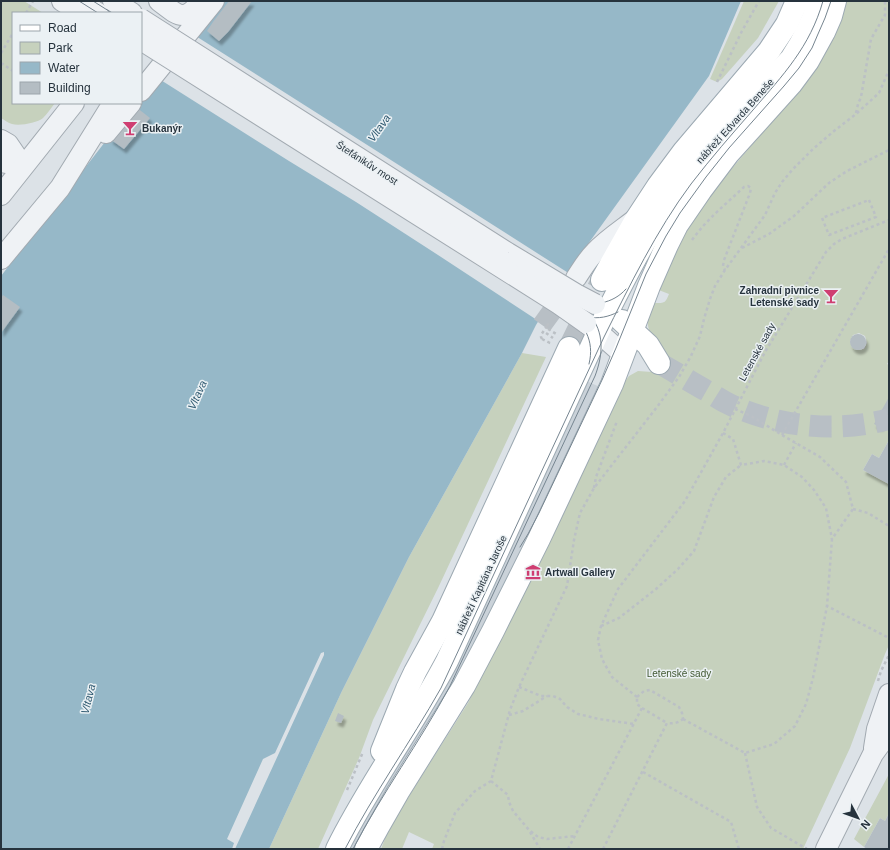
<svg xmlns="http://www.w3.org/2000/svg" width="890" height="850" viewBox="0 0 890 850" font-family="Arial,sans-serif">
  <defs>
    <filter id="shadow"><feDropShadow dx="2.5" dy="4.5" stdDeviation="1" flood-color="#0004"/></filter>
  </defs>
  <rect width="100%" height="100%" fill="#dce2e7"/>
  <path fill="#cad2d9" d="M580,378l22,10 -129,268 -115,193h-17z"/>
  <g fill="#c6d1bd" fill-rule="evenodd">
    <path d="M1,1h23l19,12h-30v90h42c-4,5 -8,11 -12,15 -6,5 -23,8 -31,6 -4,-1 -7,-4 -11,-6z"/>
    <path d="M744,1h35l-21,37 -36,41 -5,3 -7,-3z"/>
    <path d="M845,1h44v360l-2,3 2,1v75l-10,18 -7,-4 -9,16 26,14v161l-4,9 -35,94 -47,101h-305l-12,-1 -5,1h-49l2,-5 -25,-12 -7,17h-21l9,-23 78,-123 151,-308 4,-11 6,-8 9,-5 14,1 11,-20c-8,-11 -19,-23 -14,-37 1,-4 3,-8 5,-12 10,0 11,1 15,-9l-13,-5 24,-49 12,-19 30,-41 46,-54zM859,333l6,3 2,7 -3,6 -7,1 -5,-3 -2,-6 3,-6z"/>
    <path d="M522,353l24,4 -107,229 -66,134 -14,38 -41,91h-49l72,-156 68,-136z"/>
    <path d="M889,774v39l-4,8 -5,-3 -16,29 -10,-8z"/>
  </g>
  <path fill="#96b8c8" d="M221,1h520l-32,75 -126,175 -14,20 -33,54 -14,28 -113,204 -68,136 -72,156h-34l89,-194v-3l-3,1 -46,100 -12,6 -36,80 7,4 -2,6h-231v-573l104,-134 32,-39h4v-5z"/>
  <path fill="#dce2e7" d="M191,33l379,241 -30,48 -102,-67 -82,-53 -67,-41 -133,-84z"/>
  <g fill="#b4bdc3" filter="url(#shadow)">
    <path d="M229,1h23l-24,31 -9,9 -12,-10 6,-9z"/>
    <path d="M136,107l14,11 -26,31 -14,-10z"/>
    <path d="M3,295l17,12 -19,26v-35z"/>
    <circle cx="858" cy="342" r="8"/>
    <path d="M889,397v15l-9,15 -6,-3z"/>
    <path d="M889,440v44l-26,-14 9,-16 7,4z"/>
    <path d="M338,713l6,3 -3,7 -6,-2z"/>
    <path d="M889,813v36h-22l-3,-2 16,-29 5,3z"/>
  </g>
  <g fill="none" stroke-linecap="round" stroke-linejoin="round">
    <path stroke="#b8bfc5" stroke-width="20" stroke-dasharray="20 10" stroke-linecap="butt" d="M542,325l26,-36"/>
    <g stroke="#b8bfc5" stroke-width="22" stroke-dasharray="22 11" stroke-linecap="butt">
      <path d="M569,348l33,-68"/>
      <path d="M659,363c16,9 32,19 48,28 8,5 15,10 24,14 47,22 107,28 158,14"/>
    </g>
    <defs>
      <g id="minor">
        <path d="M62,1l19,12"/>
        <path d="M79,1l19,12"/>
        <path d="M113,1l19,12"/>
        <path d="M159,1c20,15 24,22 43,0"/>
        <path d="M141,91l73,-90"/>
        <path d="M106,133l25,-30"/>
        <path d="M1,140l7,4 15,22"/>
        <path d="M1,162l22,4"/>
        <path d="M1,195l73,-92"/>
        <path d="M1,259l59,-71 53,-85"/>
        <path d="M576,278c6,-9 11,-18 19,-26 12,-13 28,-23 42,-34"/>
        <path d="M586,323l12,9 18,16 8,5"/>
        <path d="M874,748l3,-19 12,-35"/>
        <path d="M826,849l47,-95 16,-22"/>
      </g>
      <g id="major">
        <path d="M602,280l35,-62 21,-32 26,-35 85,-100 18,-27 10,-23"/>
        <path d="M622,321l26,24 11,18"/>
        <path d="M382,751l25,-62 8,-17 28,-51 126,-273"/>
        <path d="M337,849c32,-65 76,-123 110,-188l158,-344c23,-46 46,-91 76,-132 33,-46 72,-85 110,-126 12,-18 22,-37 28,-58"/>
        <path d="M366,849l12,-22 20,-35 66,-106 29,-55 46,-92 73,-155 37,-98 18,-41 10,-20 24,-35 27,-36 63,-70 17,-23 16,-29 7,-16 4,-15"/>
      </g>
    </defs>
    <use href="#minor" stroke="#a2aab1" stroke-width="22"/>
    <use href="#major" stroke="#9ca9b2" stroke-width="24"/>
    <g stroke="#bbc0c5" stroke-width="2.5" stroke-dasharray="3 3" stroke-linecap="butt">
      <path d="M26,13l7,-12"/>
      <path d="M1,53l12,-20"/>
      <path d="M1,63l12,8"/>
      <path d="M717,82l25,-51 17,-30"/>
      <path d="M856,113l2,-9 3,-7 10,-58 14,-24v-14"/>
      <path d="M869,200l7,17 -47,18 -7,-17z"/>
      <path d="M692,240c15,-21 34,-36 52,-53l4,-1 3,2 -1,5 -26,67 -1,6 2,4"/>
      <path d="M742,248l27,-14 25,-18 35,-33 18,-12 42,-21"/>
      <path d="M547,326l2,-4"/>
      <path d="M548,329l10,6"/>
      <path d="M546,333l7,5"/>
      <path d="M542,339l8,4h2"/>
      <path d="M735,409l16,7 31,19 38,22 26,25 7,27 -21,30 -5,67 62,32"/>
      <path d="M723,433l10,6 8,26 23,-4 20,4 18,12 12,13 12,18 6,31"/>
      <path d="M782,435l107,-186"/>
      <path d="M784,465l12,-22"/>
      <path d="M594,488l2,-11 21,-56"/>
      <path d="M853,509l15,4 21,13"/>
      <path d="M601,626l18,-8 37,-29 22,-20 16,-18 20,-54 12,-20 15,-12"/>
      <path d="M878,681l3,-10 8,-16"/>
      <path d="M519,687l22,9h12l7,3 7,8 11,7 21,5 35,5"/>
      <path d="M637,697l-25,-20 -10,-18 -4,-19 3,-14 17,-37 67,-88 38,-68 42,-81 61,-100 8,-8 8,-5 47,-19"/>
      <path d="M637,697l7,-6 6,-1 29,17 3,6 1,6"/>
      <path d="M642,708l25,15"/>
      <path d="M509,715l14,-4 24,-15"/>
      <path d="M683,719l62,34 29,-9 21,-18 11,-22 7,-26 14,-72"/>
      <path d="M745,753l12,54 14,21 36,21"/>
      <path d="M643,772l88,50 8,27"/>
      <path d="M491,781l17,14 1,7 4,9 16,19 9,7 9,2 28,-3"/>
      <path d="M347,790l16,-38"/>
      <path d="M530,832l10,17"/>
      <path d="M442,849l2,-8 11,-28 20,-22 16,-10 19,-71 9,-23 48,-101 7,-46 6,-27 14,-25 63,-81 22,-30 12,-21 9,-20 4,-17 6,-20 5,-13 10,-16 40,-55 10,-22 7,-11 11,-13 20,-20 21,-18 22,-17 23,-21 10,-23"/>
      <path d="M568,849l74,-141 -5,-4v-7"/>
      <path d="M603,849l64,-126c7,1 11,0 16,-4"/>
    </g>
    <use href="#minor" stroke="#eff2f5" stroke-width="20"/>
    <use href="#major" stroke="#fff" stroke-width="22"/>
    <g stroke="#768590" stroke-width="1">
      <path d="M79,1l19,12"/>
      <path d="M93,1l19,12"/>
      <path d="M141,32l341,215 90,53c6,4 12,9 17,14 16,18 14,41 6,62l-145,310c-30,56 -68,107 -97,163"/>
      <path d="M141,40l425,269c18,15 29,31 23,55"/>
      <path d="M575,300c17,7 38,4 51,-11"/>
      <path d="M588,317c11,2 20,0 30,-5"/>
      <path d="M520,547l8,-13 11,-21 63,-133 14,-32 30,-74 20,-38 14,-23 26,-36 23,-29 55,-62 15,-18 13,-20 6,-14 7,-16 6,-17"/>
      <path d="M345,849c29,-56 65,-106 96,-161l163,-351c26,-52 52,-106 87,-153 20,-26 41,-50 62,-74 30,-35 57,-63 70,-109"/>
    </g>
    <defs>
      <g id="minor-bridge">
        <path d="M141,19l367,234 68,41 19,10"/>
        <path d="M141,40l418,264 27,19"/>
      </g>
    </defs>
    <use href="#minor-bridge" stroke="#a2aab1" stroke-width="22" stroke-linecap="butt"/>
    <path stroke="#bbc0c5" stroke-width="2.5" stroke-dasharray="3 3" stroke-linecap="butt" d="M542,339l-1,-2v-2l6,-9"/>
    <use href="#minor-bridge" stroke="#eff2f5" stroke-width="20"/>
  </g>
  <defs>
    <symbol id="bar-bare" viewBox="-9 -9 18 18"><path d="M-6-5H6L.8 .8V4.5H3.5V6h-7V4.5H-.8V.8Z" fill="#cf3e71" stroke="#ebf1f4" stroke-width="2.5" paint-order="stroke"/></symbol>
    <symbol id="museum-bare" viewBox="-9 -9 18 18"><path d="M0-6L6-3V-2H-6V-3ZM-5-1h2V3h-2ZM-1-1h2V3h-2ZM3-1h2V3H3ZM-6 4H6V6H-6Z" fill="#cf3e71" stroke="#ebf1f4" stroke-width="2.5" paint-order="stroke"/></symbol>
  </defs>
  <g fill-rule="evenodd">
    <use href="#bar-bare" x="119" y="117" width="22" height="22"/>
    <use href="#bar-bare" x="820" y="285" width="22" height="22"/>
    <use href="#museum-bare" x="522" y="561" width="22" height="22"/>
  </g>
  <g text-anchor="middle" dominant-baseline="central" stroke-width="3" stroke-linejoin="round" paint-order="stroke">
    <g font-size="10" fill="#26333d" stroke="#ebf1f4">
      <text transform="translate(735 121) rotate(-48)">nábřeží Edvarda Beneše</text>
      <text transform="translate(367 163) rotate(33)">Štefánikův most</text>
      <text transform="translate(757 352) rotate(-61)">Letenské sady</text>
      <text transform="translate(481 585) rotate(-65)">nábřeží Kapitána Jaroše</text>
    </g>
    <g font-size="10" font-weight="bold" fill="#26333d" stroke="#ebf1f4" text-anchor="start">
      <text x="142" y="128">Bukanýr</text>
      <text x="819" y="290" text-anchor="end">Zahradní pivnice<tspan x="819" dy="12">Letenské sady</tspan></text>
      <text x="545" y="572">Artwall Gallery</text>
    </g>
    <g font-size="10" fill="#425933" stroke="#ebf1f4">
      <text x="679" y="673">Letenské sady</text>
    </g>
    <g font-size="11" font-style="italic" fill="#305a71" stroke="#ebf1f4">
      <text transform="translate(379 128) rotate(-55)">Vltava</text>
      <text transform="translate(197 395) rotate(-66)">Vltava</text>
      <text transform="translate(88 699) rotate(-76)">Vltava</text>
    </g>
  </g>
  <rect width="890" height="850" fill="none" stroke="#26333d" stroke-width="4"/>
  <rect x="12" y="12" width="130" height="92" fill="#ebf1f4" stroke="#9ca5ab"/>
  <rect x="20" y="25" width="20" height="6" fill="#ffffff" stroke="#9ca5ab"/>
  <text x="48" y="32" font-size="12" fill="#26333d">Road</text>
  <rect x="20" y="42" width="20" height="12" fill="#c6d1bd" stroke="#9ca5ab"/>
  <text x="48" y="52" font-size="12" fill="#26333d">Park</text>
  <rect x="20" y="62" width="20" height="12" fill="#96b8c8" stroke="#9ca5ab"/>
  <text x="48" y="72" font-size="12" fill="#26333d">Water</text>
  <rect x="20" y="82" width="20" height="12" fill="#b4bdc3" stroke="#9ca5ab"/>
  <text x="48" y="92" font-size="12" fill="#26333d">Building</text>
  <g transform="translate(858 818) rotate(131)" stroke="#ebf1f4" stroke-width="3" paint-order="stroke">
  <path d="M0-3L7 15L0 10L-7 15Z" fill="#26333d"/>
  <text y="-6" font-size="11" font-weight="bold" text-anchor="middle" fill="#26333d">N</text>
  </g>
</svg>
